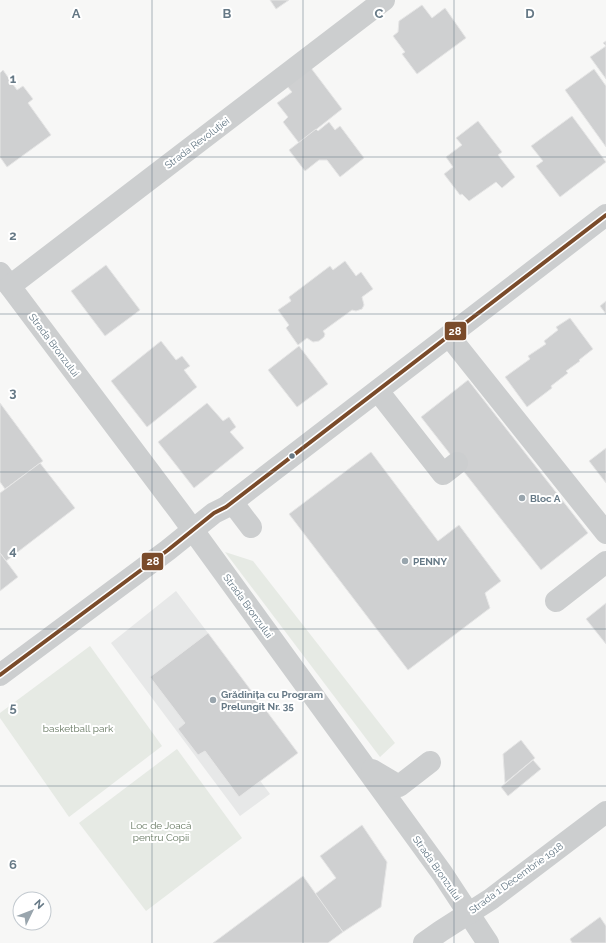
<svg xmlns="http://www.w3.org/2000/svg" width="606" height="943" viewBox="0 0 606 943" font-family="Raleway,sans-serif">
  <rect width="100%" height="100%" fill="#f7f7f6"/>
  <path fill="#e7e8e8" d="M176,591l32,42 -37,28 99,133 -30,22 -129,-173z"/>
  <g fill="#e6eae4">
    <path d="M225,552l28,9 142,182 -15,14z"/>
    <path d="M90,646l72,100 -93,71 -69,-99v-5z"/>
    <path d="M177,749l65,89 -96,73 -67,-88z"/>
  </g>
  <g fill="#cfd0d1" stroke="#e6e6e6">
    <path d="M270,0h19l-13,9z"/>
    <path d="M422,5l10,13 13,-10 21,30 -49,36 -15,-20 3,-2 -12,-16 5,-4 1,-11z"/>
    <path d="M606,41v38l-16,-22 16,-11 -3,-3z"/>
    <path d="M311,68l31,41 -43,34 -16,-21 5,-5 -11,-14 15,-11 -5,-6z"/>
    <path d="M594,69l12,17v61l-41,-57z"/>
    <path d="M3,70l14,20 6,-4 10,13 -5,4 23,32 -44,32 -7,-10v-84z"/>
    <path d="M572,116l34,46 -46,35 -24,-31 7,-5 -12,-15z"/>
    <path d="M478,121l24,31 -4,3 17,22 -13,11 -6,-6 -27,19 -7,-7 -2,1 -16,-21 9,-7 -7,-10 16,-12 -6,-7z"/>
    <path d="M329,122l6,8 5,-4 24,32 -24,19 -13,-17h-8l-14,11 -16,-21 27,-21 2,2z"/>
    <path d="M345,261l11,15 5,-4 12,17 -11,8 2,8 -2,4 -6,2 -4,-1 -29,21 2,3 -1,3 -5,4 -6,1 -6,-4 -9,7 -12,-17 3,-3 -11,-15 13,-9 -2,-4 41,-31 3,4z"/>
    <path d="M106,265l34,45 -35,26 -34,-45z"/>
    <path d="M606,301v13l-6,-8z"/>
    <path d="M570,318l23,31 -14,11 1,1 -14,10 2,2 -17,13 1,2 -25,19 -22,-30 25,-18 -2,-3 18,-12 -2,-3 14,-11 -2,-3z"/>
    <path d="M161,341l15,19 6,-4 8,10 -6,4 13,17 -50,40 -36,-46z"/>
    <path d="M299,346l29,38 -31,23 -29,-37z"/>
    <path d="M468,380l120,153 -47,37 -120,-153z"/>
    <path d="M0,403l43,58 -38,28 -5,-7z"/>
    <path d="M207,403l16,18 6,-4 7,10 -6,5 14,16 -50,40 -36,-46z"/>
    <path d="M606,448v35l-17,-22z"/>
    <path d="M371,452l67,89 21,-16 42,56 -16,12 5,15 -82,62 -119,-156z"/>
    <path d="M40,463l35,45 -69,53 -6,-8v-60z"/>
    <path d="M0,553l18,24 -18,14z"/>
    <path d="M606,603v41l-20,-25z"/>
    <path d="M208,633l90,120 -59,44 -34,-46 -7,4 -20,-26 7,-6 -35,-46z"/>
    <path d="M521,740l14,18 -30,25 -2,-29z"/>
    <path d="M533,760l8,9 -33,27 -7,-9z"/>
    <path d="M362,825l25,37 -6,45 -38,25 -28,-38 21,-16 -16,-22z"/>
    <path d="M303,876l40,56 -15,11h-115z"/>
    <path d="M600,917l6,9v17h-34l-2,-4z"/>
  </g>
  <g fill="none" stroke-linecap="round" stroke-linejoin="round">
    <g stroke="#cccecf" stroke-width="22">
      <path d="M0,273l179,238 263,362 46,70"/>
      <path d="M10,286l374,-286"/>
      <path d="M449,336l157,197"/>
      <path d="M378,391l65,83 14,-11"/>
      <path d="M232,502l19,25"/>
      <path d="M556,601l50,-39"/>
      <path d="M0,675l168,-125 46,-37 12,-6 380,-292"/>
      <path d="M372,770l27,16 31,-24"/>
      <path d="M424,943l17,-12 50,-32 115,-87"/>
    </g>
    <defs>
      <path id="bus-1" d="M0,675l168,-125 46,-37 12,-6 380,-292"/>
    </defs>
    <use href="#bus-1" stroke="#fff" stroke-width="7"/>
    <use href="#bus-1" stroke="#7a4b2a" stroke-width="4"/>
  </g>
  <path fill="none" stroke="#667986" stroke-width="1" stroke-opacity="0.55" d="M152,0v943M303,0v943M454,0v943M0,157h606M0,314h606M0,472h606M0,629h606M0,786h606"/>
  <circle fill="#667986" stroke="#fff" stroke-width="1.5" cx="292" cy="456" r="3.5"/>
  <g fill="#99a5ad" stroke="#fff" stroke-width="1.5">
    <circle cx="522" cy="498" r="4"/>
    <circle cx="405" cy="561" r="4"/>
    <circle cx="213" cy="700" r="4"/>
  </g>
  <g text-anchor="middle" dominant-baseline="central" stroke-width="4" stroke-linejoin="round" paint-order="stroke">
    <g font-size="10" fill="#667986" stroke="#fff">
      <text transform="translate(197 143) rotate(-37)">Strada Revoluției</text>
      <text transform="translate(54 345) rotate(53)">Strada Bronzului</text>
      <text transform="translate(248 606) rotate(54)">Strada Bronzului</text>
      <text transform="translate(437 868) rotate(55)">Strada Bronzului</text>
      <text transform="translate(516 878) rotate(-36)">Strada 1 Decembrie 1918</text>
    </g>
    <g font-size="10" font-weight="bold" fill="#667986" stroke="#fff" text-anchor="start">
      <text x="530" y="498">Bloc A</text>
      <text x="413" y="561">PENNY</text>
      <text x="221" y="694">Grădinița cu Program<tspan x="221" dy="12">Prelungit Nr. 35</tspan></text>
    </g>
    <g font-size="10" fill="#667861" stroke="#fff">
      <text x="78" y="728">basketball park</text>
      <text x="161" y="825">Loc de Joacă<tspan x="161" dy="12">pentru Copii</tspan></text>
    </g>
  </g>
  <g font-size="13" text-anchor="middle" font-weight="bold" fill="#667986" stroke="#fff" stroke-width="4" stroke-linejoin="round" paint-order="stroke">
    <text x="76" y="18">A</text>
    <text x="227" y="18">B</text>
    <text x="379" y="18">C</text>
    <text x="530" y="18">D</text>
    <text x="13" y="83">1</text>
    <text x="13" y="240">2</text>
    <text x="13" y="397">3</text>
    <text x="13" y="555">4</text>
    <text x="13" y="712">5</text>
    <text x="13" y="869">6</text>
  </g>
  <g stroke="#fff" stroke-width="1.5">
    <rect x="444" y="321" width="23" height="20" rx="4" fill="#7a4b2a"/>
    <rect x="141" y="552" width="23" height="19" rx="4" fill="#7a4b2a"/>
  </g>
  <g font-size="11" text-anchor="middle" font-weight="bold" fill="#fff">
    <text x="455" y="335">28</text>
    <text x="153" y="565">28</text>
  </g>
  <g transform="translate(32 911) rotate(47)"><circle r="19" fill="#ffffff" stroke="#c2c9cf"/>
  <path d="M0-3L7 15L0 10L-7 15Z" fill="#99a5ad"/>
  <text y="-6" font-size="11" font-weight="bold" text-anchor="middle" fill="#667986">N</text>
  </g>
</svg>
